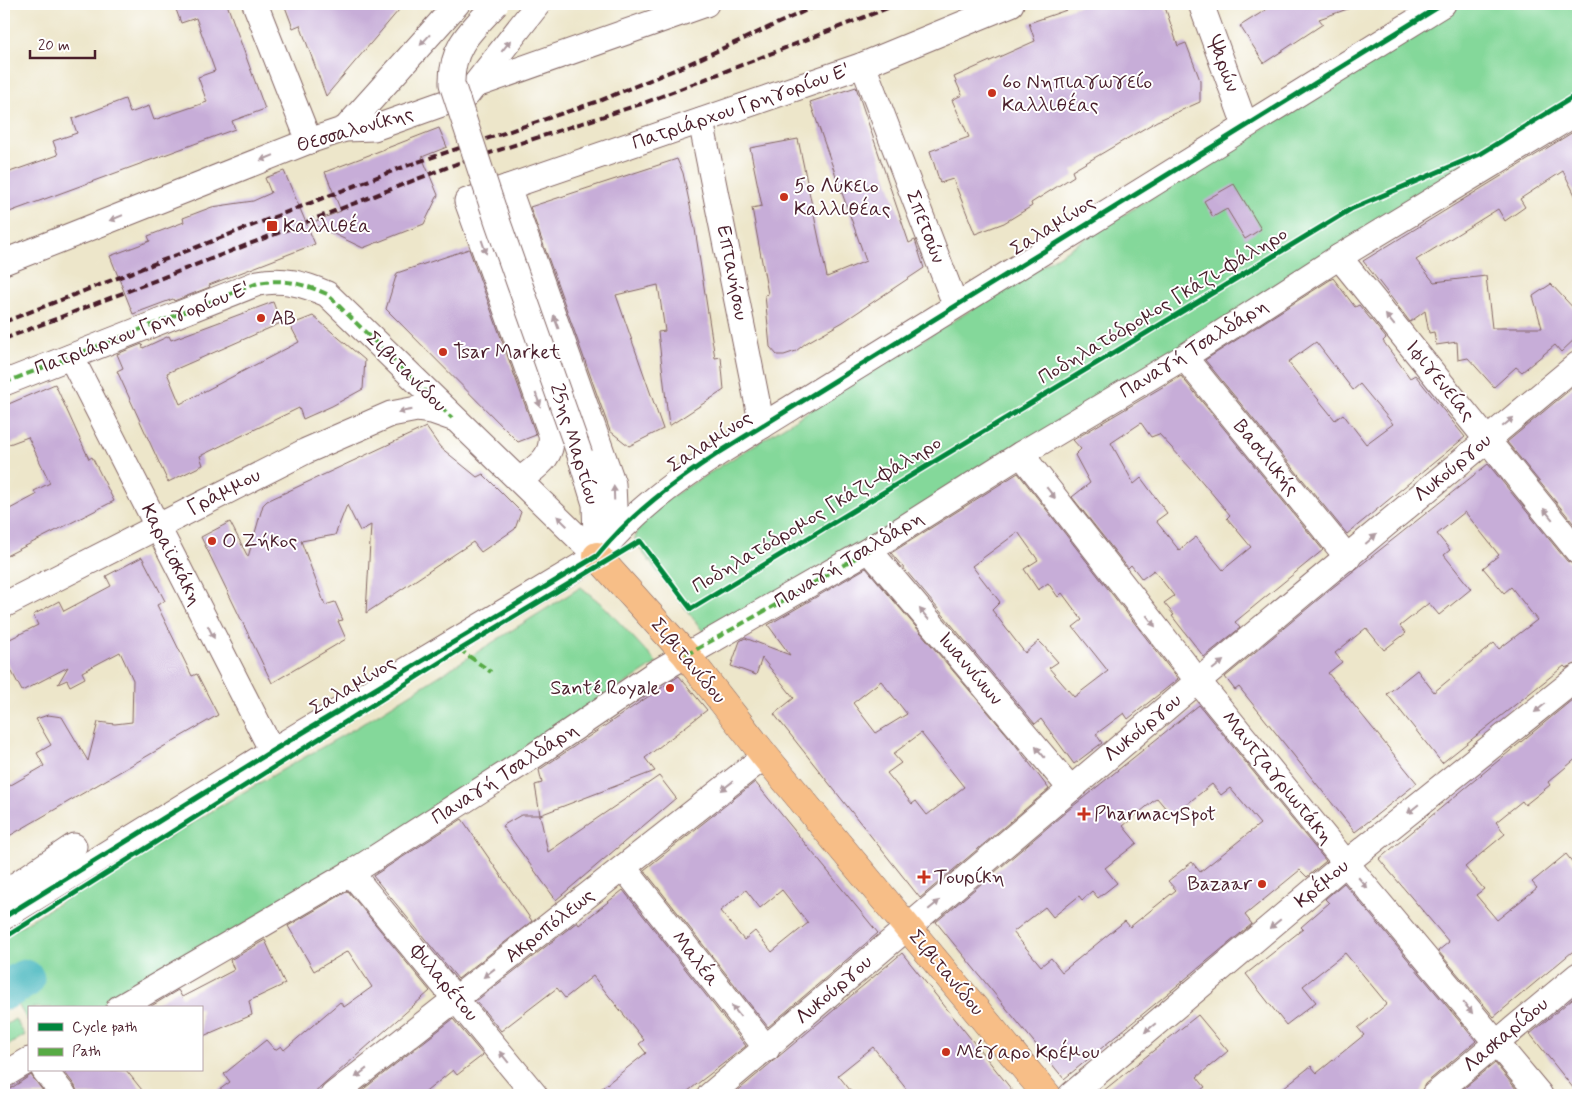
<svg xmlns="http://www.w3.org/2000/svg" width="1582" height="1099" viewBox="0 0 1582 1099" font-family="Mynerve,sans-serif">
  <rect width="100%" height="100%" fill="#fff"/>
  <filter id="ink" filterUnits="userSpaceOnUse"><feTurbulence type="fractalNoise" baseFrequency=".02" numOctaves="2"/><feDisplacementMap in="SourceGraphic" scale="10" xChannelSelector="R" yChannelSelector="G"/><feConvolveMatrix kernelMatrix="1 2 1 2 8 2 1 2 1" color-interpolation-filters="sRGB"/></filter>
  <filter id="wash" filterUnits="userSpaceOnUse"><feTurbulence type="fractalNoise" baseFrequency=".0096" numOctaves="4" result="noise"/><feDisplacementMap in="SourceGraphic" scale="20" xChannelSelector="R" yChannelSelector="G"/><feGaussianBlur stdDeviation="1.12" result="paint"/><feColorMatrix in="noise" values="0 0 0 0 0 0 0 0 0 0 0 0 0 0 0 0 0 1.4 0 .05"/><feComposite in="paint" operator="in"/></filter>
  <g filter="url(#wash)">
    <rect width="100%" height="100%" fill="#ede6ca"/>
    <g fill="#84d89a" stroke="#677c62">
      <path d="M1462,4h59l3,4 7,-4h47v102l-534,331 -339,197 -71,-93 6,-17 31,-27z"/>
      <path d="M581,587l24,20 52,56 -298,194 -257,151h-73v15l-25,-42v-45l238,-143 117,-67z"/>
      <path d="M15,1019l10,16 -16,10 -5,-8v-11z"/>
    </g>
    <g fill="none" stroke-linecap="round" stroke-linejoin="round">
      <path stroke="#49b8bf" stroke-width="39" d="M4,991l21,-12"/>
    </g>
    <g id="blocks">
      <g fill="#c7add8" fill-rule="evenodd">
        <path d="M174,4h55l-1,3 37,102 -33,12 3,8 -231,85v-40l54,-19 -5,-14 24,-8 -5,-14 53,-20 5,14 19,-7 5,14 53,-18 -9,-25 17,-6 -19,-53 -15,5z"/>
        <path d="M284,4h120l-78,92 -26,-71 -7,3z"/>
        <path d="M1084,4h80l14,42 8,-3 14,37v22l-43,19 -85,50 2,5 -43,27 1,3 -28,17 -29,11 -22,-55 -13,4 -10,-32 39,-14 -17,-37 10,-5 -8,-18 81,-36 -6,-18z"/>
        <path d="M1275,4h80l1,2 -37,13 4,5 -59,39 -24,-37z"/>
        <path d="M856,87l53,156 6,-3 9,28 -81,54 -37,21 -10,8 -12,4h-7l-7,-8 -5,-52 3,-1 -16,-86 10,-2 -12,-58 48,-9 29,138 39,-16 -56,-159z"/>
        <path d="M439,128l8,19 -25,10 16,38 -14,29 -61,24 -52,-25 30,-12 -16,-39z"/>
        <path d="M1578,129v72l-15,-30 -43,28 5,8 -20,14 -7,-12 -82,51 18,22 52,-6 6,52h50l-9,-32 18,-12 27,29v23l-17,16 -6,-7 -33,27 -6,-5 -22,20 -26,-29 -10,2 -1,-18 -21,3 -2,-13 -5,1 -4,-22 -15,11 -47,-61z"/>
        <path d="M677,159l6,14 12,56 20,129 6,-1 3,33 -55,36 -11,-94 7,-1 -7,-46 -42,10 47,134 -34,17 -19,-15 -80,-224z"/>
        <path d="M284,171l31,73 -106,41 1,2 -36,14 -1,-2 -40,15 -23,-58 40,-15 -2,-5 36,-14 -1,-4 29,-11 41,-6 18,-8 -6,-15z"/>
        <path d="M1234,184l27,45 -16,10 -18,-30 -14,8 -9,-16z"/>
        <path d="M469,249l67,186 -18,7 -132,-133 11,-36z"/>
        <path d="M1333,278l22,29 4,-2 27,33 -3,3 27,37 5,-3 50,62 -118,97 -142,-174zM1316,342l37,48 7,-6 33,40 -27,20 -23,-30 -8,6 -47,-58z"/>
        <path d="M273,302l8,21 -114,50 13,31 119,-62 -9,-17 23,-9 52,44 -2,29 -31,17 -29,13 -4,-11 -99,48 3,9 -35,17 -51,-111 6,-3 -6,-14 25,-10 1,4 26,-12 2,4z"/>
        <path d="M1181,376l142,174 -88,72 5,6 -36,29 -32,-41 2,-1 -10,-12 10,-7 -20,-26 -12,9 -11,-14 -3,3 -56,-71 18,-14 -15,-28 6,-6 -8,-9zM1141,423l10,14 8,-3 34,37 37,44 -3,3 24,29 -28,23 -27,-33 -17,13 -23,-29 11,-8 -26,-35 -7,6 -23,-41z"/>
        <path d="M1578,383v146l-71,-87z"/>
        <path d="M55,384l34,75 3,-2 22,44 -110,56v-45l32,-17 -2,-4 16,-8 -22,-46 -24,9v-40z"/>
        <path d="M426,427l14,20 37,30 6,-3 38,38 -6,17 -34,23 -8,-10 -107,71 5,-88 -11,6 -13,-26 -12,30 -34,6 24,64 10,-3 8,18 -5,1 8,18 -74,44 -71,-146 29,-15 18,35 15,-52 4,-4z"/>
        <path d="M1488,464l79,97 11,5v97l-12,5 -2,-2 -122,97 -55,-69 30,-24 17,22 60,-49 5,6 38,-29 -26,-33 -7,6 -21,-25 16,-13 -34,-43 -28,22 13,16 -6,5 27,34 -32,26 -10,-12 -29,23 6,7 -22,17 -18,-22 -31,25 7,9 -14,11 89,110 -62,49 -116,-145 -4,3 -10,-13 107,-89z"/>
        <path d="M1018,473l160,206 -50,40 -4,-6 -28,21 6,9 -28,21 -33,-45 -6,5 -144,-171zM1018,532l20,28 -14,9 14,21 10,-7 10,14 4,-4 20,27 -9,7 35,44 -34,26 -25,-29 9,-6 -15,-17 -4,-4 -14,12 -33,-43 8,-8 -28,-36z"/>
        <path d="M142,557l23,44 -8,4 35,71 5,-2 21,41 -214,124v-50l40,-23 -7,-13 14,-8 -15,-26 12,-4 14,2 26,44 10,-39 17,2 17,-2 1,-42 -13,-28 -38,20 3,6 -15,8 -3,-6 -9,4 10,-17 -46,24 -18,-34v-15l34,-17 -5,-10 26,-14 5,10 47,-25 -5,-10z"/>
        <path d="M866,568l148,175 35,46 -129,109 -146,-184 20,-16 -32,-40 -6,17 -25,-9 9,-25 5,-3 45,17 -22,-30zM881,681l26,33 -31,19 -23,-30zM921,733l43,54 -37,28 -11,-14 -4,3 -25,-31 14,-10 -8,-9z"/>
        <path d="M679,676l28,34 -62,48 10,13 -115,44 -5,-30 7,-2 -3,-13z"/>
        <path d="M1578,695v62l-30,25 2,3 -25,20 -3,-4 -26,21 9,12 -40,33 19,22 -8,6 21,25 40,-32 -5,-6 34,-28 12,15v78l-84,70 -56,-66 11,-9 -70,-83z"/>
        <path d="M1199,705l127,156 -19,16 -7,-7 -55,45 7,9 -188,155 -128,-157 131,-111zM1212,784l9,11 9,-7 30,36 -60,48 -8,-10 -24,19 8,9 -46,37 -5,-6 -63,51 -11,-14 -10,8 -28,-34 32,-25 8,10 26,-21 3,4 10,-9 6,7 19,-15 -12,-15 32,-25 -14,-17 34,-28 15,18z"/>
        <path d="M659,776l17,22 -120,102 -54,-74 19,-11h19l8,37z"/>
        <path d="M755,782l123,151 -110,94 -124,-157zM746,890l14,18 22,-18 26,33 -36,29 -17,-21 -11,9 -24,-29z"/>
        <path d="M462,819l70,102 -74,58 -85,-103z"/>
        <path d="M1344,883l132,158 -51,43 -5,11h-146l37,-29 6,7 47,-38 -6,-7 29,-24 -42,-51 -42,33 13,16 -30,23 -40,-51 57,-45 -2,-2 28,-24 -4,-4z"/>
        <path d="M623,890l123,156 -63,49h-90l53,-42 -7,-9 5,-4 -51,-64 -28,22 -8,-10 -56,43 -25,-30 101,-79 2,3z"/>
        <path d="M348,891l82,100 -118,104h-100l18,-13 -6,-8 42,-34 9,10 6,-4 3,4 56,-48 4,5 28,-20 -24,-36 -34,20 -26,-45z"/>
        <path d="M265,940l20,44 -36,17 3,14 -51,22v-29h-53l30,-18 4,7 52,-27 -4,-10z"/>
        <path d="M902,953l114,142h-105l-38,-48 -35,28 16,20h-117l-2,-2z"/>
        <path d="M1578,994v100l-48,-60z"/>
        <path d="M1198,1015l30,36 -31,26 8,10 -11,8h-96z"/>
        <path d="M453,1019l30,36 -26,20 -4,-5 -31,25h-66z"/>
        <path d="M1495,1063l26,32h-65z"/>
        <path d="M63,1070h63l20,25h-68l-3,-9z"/>
        <path d="M31,1075l15,20h-42v-2z"/>
      </g>
    </g>
  </g>
  <g filter="url(#ink)">
    <use href="#blocks" fill-opacity="0" stroke="#836563" stroke-width="1"/>
    <g fill="none" stroke-linecap="round" stroke-linejoin="round">
      <defs>
        <g id="minor">
          <path d="M255,4l54,137"/>
          <path d="M1201,4l44,121"/>
          <path d="M863,65l92,239"/>
          <path d="M476,85l230,-81"/>
          <path d="M701,121l61,305"/>
          <path d="M345,129l112,-125"/>
          <path d="M508,187l105,297 1,22 -13,38"/>
          <path d="M1339,257l239,295"/>
          <path d="M4,262l305,-121 36,-12 29,-1 93,-33 71,-91"/>
          <path d="M71,357l201,394"/>
          <path d="M1184,357l164,201"/>
          <path d="M4,383l254,-100c25,-5 46,1 69,11l270,262"/>
          <path d="M1021,454l177,227 148,182 194,232"/>
          <path d="M580,455l15,49 1,37"/>
          <path d="M520,480c16,-13 34,-22 31,-46l-84,-233 396,-136 148,-61"/>
          <path d="M869,550l202,239"/>
          <path d="M4,605l302,-154 85,-37 26,-5 15,2 20,7"/>
          <path d="M624,868l143,181"/>
          <path d="M351,873l184,222"/>
          <path d="M4,893l70,-47"/>
          <path d="M4,917l268,-166 325,-195c35,-43 77,-74 123,-104l723,-448"/>
          <path d="M119,1008l237,-138 176,-113 125,-85 212,-122 152,-96 163,-97 155,-100 239,-145"/>
          <path d="M44,1070l20,25"/>
          <path d="M4,1075l25,-15"/>
          <path d="M333,1095l432,-339"/>
          <path d="M710,1095l488,-414 380,-317"/>
          <path d="M1071,1095l275,-232 232,-186"/>
          <path d="M1434,1095l144,-120"/>
        </g>
        <path id="major" d="M597,556l89,99 79,101 282,339"/>
      </defs>
      <use href="#minor" stroke="#836563" stroke-width="27"/>
      <use href="#major" stroke="#836563" stroke-width="29"/>
      <use href="#minor" stroke="#fff" stroke-width="25"/>
      <use href="#major" stroke="#f7be87" stroke-width="28"/>
      <g stroke="#4a1f2b" stroke-width="4" stroke-dasharray="8 4" stroke-linecap="butt">
        <path d="M4,322l399,-155 196,-66 85,-35 136,-62"/>
        <path d="M4,339l452,-175 188,-61 254,-99"/>
      </g>
      <defs>
        <path id="minor-bridge" d="M496,4c-24,26 -45,42 -44,80l46,139 82,232"/>
      </defs>
      <use href="#minor-bridge" stroke="#836563" stroke-width="27" stroke-linecap="butt"/>
      <use href="#minor-bridge" stroke="#fff" stroke-width="25"/>
      <g stroke="#57aa44" stroke-width="4" stroke-dasharray="8 4" stroke-linecap="butt">
        <path d="M4,383l254,-100c25,-5 46,1 69,11l125,124"/>
        <path d="M459,649l32,23"/>
        <path d="M686,655l102,-57 81,-48"/>
      </g>
      <defs>
        <g id="cycleway">
          <path d="M4,917l268,-166 325,-195c35,-43 77,-74 123,-104l723,-448"/>
          <path d="M4,938l457,-289 179,-108 51,68 660,-400 129,-55 98,-60"/>
        </g>
      </defs>
      <use href="#cycleway" stroke="#fff" stroke-width="8"/>
      <use href="#cycleway" stroke="#00873e" stroke-width="5"/>
    </g>
    <defs><path id="oneway-solid" d="M-6-.8H1V-3.2L6.5 0L1 3.2V.8H-6Z" transform="scale(1.25)"/></defs>
    <g fill="#ae9aa0">
      <use href="#oneway-solid" transform="translate(425 40) rotate(132)"/>
      <use href="#oneway-solid" transform="translate(506 46) rotate(-52)"/>
      <use href="#oneway-solid" transform="translate(267 158) rotate(158)"/>
      <use href="#oneway-solid" transform="translate(116 218) rotate(158)"/>
      <use href="#oneway-solid" transform="translate(484 247) rotate(71)"/>
      <use href="#oneway-solid" transform="translate(1390 320) rotate(-129)"/>
      <use href="#oneway-solid" transform="translate(556 322) rotate(-110)"/>
      <use href="#oneway-solid" transform="translate(538 400) rotate(71)"/>
      <use href="#oneway-solid" transform="translate(405 411) rotate(170)"/>
      <use href="#oneway-solid" transform="translate(1508 422) rotate(-40)"/>
      <use href="#oneway-solid" transform="translate(614 493) rotate(-92)"/>
      <use href="#oneway-solid" transform="translate(1051 493) rotate(52)"/>
      <use href="#oneway-solid" transform="translate(1548 514) rotate(-129)"/>
      <use href="#oneway-solid" transform="translate(562 521) rotate(-135)"/>
      <use href="#oneway-solid" transform="translate(1371 539) rotate(-41)"/>
      <use href="#oneway-solid" transform="translate(924 614) rotate(-130)"/>
      <use href="#oneway-solid" transform="translate(1151 621) rotate(52)"/>
      <use href="#oneway-solid" transform="translate(211 632) rotate(63)"/>
      <use href="#oneway-solid" transform="translate(1218 665) rotate(-39)"/>
      <use href="#oneway-solid" transform="translate(1540 708) rotate(141)"/>
      <use href="#oneway-solid" transform="translate(1040 752) rotate(-130)"/>
      <use href="#oneway-solid" transform="translate(727 786) rotate(142)"/>
      <use href="#oneway-solid" transform="translate(1413 809) rotate(141)"/>
      <use href="#oneway-solid" transform="translate(1363 883) rotate(50)"/>
      <use href="#oneway-solid" transform="translate(934 905) rotate(-40)"/>
      <use href="#oneway-solid" transform="translate(1275 924) rotate(140)"/>
      <use href="#oneway-solid" transform="translate(489 973) rotate(142)"/>
      <use href="#oneway-solid" transform="translate(1468 1008) rotate(50)"/>
      <use href="#oneway-solid" transform="translate(736 1011) rotate(-128)"/>
      <use href="#oneway-solid" transform="translate(1150 1028) rotate(140)"/>
      <use href="#oneway-solid" transform="translate(504 1057) rotate(-129)"/>
      <use href="#oneway-solid" transform="translate(361 1073) rotate(142)"/>
    </g>
  </g>
  <g fill="#c8321e" stroke="#fff" stroke-width="2">
    <circle cx="992" cy="93" r="5"/>
    <circle cx="784" cy="197" r="5"/>
    <rect x="266" y="220" width="12" height="12" rx="2.5"/>
    <circle cx="261" cy="318" r="5"/>
    <circle cx="443" cy="352" r="5"/>
    <circle cx="212" cy="541" r="5"/>
    <circle cx="670" cy="688" r="5"/>
    <path d="M1081.5 806.5h5v5h5v5h-5v5h-5v-5h-5v-5h5z"/>
    <path d="M921.5 869.5h5v5h5v5h-5v5h-5v-5h-5v-5h5z"/>
    <circle cx="1262" cy="884" r="5"/>
    <circle cx="946" cy="1052" r="5"/>
  </g>
  <g text-anchor="middle" dominant-baseline="central" stroke-width="4" stroke-linejoin="round" paint-order="stroke">
    <g font-size="20" fill="#4a1f2b" stroke="#fff">
      <text transform="translate(1223 64) rotate(70)">Ψαρών</text>
      <text transform="translate(741 107) rotate(-19)">Πατριάρχου Γρηγορίου Ε'</text>
      <text transform="translate(355 130) rotate(-16)">Θεσσαλονίκης</text>
      <text transform="translate(1053 226) rotate(-32)">Σαλαμίνος</text>
      <text transform="translate(925 227) rotate(69)">Σπετσών</text>
      <text transform="translate(732 273) rotate(79)">Επτανήσου</text>
      <text transform="translate(1163 306) rotate(-31)">Ποδηλατόδρομος Γκάζι-Φάληρο</text>
      <text transform="translate(142 329) rotate(-21)">Πατριάρχου Γρηγορίου Ε'</text>
      <text transform="translate(1194 349) rotate(-32)">Παναγή Τσαλδάρη</text>
      <text transform="translate(406 372) rotate(45)">Σιβιτανίδου</text>
      <text transform="translate(1440 381) rotate(51)">Ιφιγενείας</text>
      <text transform="translate(710 442) rotate(-33)">Σαλαμίνος</text>
      <text transform="translate(574 444) rotate(73)">25ης Μαρτίου</text>
      <text transform="translate(1266 458) rotate(51)">Βασιλικής</text>
      <text transform="translate(1453 468) rotate(-40)">Λυκούργου</text>
      <text transform="translate(224 492) rotate(-27)">Γράμμου</text>
      <text transform="translate(817 515) rotate(-31)">Ποδηλατόδρομος Γκάζι-Φάληρο</text>
      <text transform="translate(171 555) rotate(63)">Καραϊσκάκη</text>
      <text transform="translate(849 560) rotate(-31)">Παναγή Τσαλδάρη</text>
      <text transform="translate(688 661) rotate(50)">Σιβιτανίδου</text>
      <text transform="translate(970 669) rotate(50)">Ιωαννίνων</text>
      <text transform="translate(353 686) rotate(-31)">Σαλαμίνος</text>
      <text transform="translate(1143 728) rotate(-40)">Λυκούργου</text>
      <text transform="translate(505 774) rotate(-33)">Παναγή Τσαλδάρη</text>
      <text transform="translate(1277 778) rotate(51)">Μαντζαγριωτάκη</text>
      <text transform="translate(1322 884) rotate(-40)">Κρέμου</text>
      <text transform="translate(550 926) rotate(-38)">Ακροπόλεως</text>
      <text transform="translate(695 959) rotate(52)">Μαλέα</text>
      <text transform="translate(946 973) rotate(50)">Σιβιτανίδου</text>
      <text transform="translate(444 983) rotate(50)">Φιλαρέτου</text>
      <text transform="translate(834 990) rotate(-41)">Λυκούργου</text>
      <text transform="translate(1506 1035) rotate(-40)">Λασκαρίδου</text>
    </g>
    <g font-size="20" fill="#4a1f2b" stroke="#fff" text-anchor="start">
      <text x="1002" y="82">6ο Νηπιαγωγείο<tspan x="1002" dy="23">Καλλιθέας</tspan></text>
      <text x="794" y="186">5ο Λύκειο<tspan x="794" dy="23">Καλλιθέας</tspan></text>
      <text x="283" y="226">Καλλιθέα</text>
      <text x="271" y="318">ΑΒ</text>
      <text x="453" y="352">Tsar Market</text>
      <text x="222" y="541">Ο Ζήκος</text>
      <text x="660" y="688" text-anchor="end">Santé Royale</text>
      <text x="1094" y="814">PharmacySpot</text>
      <text x="934" y="877">Τουρίκη</text>
      <text x="1252" y="884" text-anchor="end">Bazaar</text>
      <text x="956" y="1052">Μέγαρο Κρέμου</text>
    </g>
  </g>
  <rect width="1582" height="1099" fill="none" stroke="#fff" stroke-width="20"/>
  <rect x="28" y="1006" width="175" height="65" fill="#ffffff" stroke="#b7a5aa"/>
  <rect x="38" y="1023" width="25" height="8" fill="#00873e" stroke="#b7a5aa"/>
  <text x="72" y="1032" font-size="15" fill="#4a1f2b">Cycle path</text>
  <rect x="38" y="1048" width="25" height="8" fill="#57aa44" stroke="#b7a5aa"/>
  <text x="72" y="1056" font-size="15" fill="#4a1f2b">Path</text>
  <path d="M30 50v8h65v-8" fill="none" stroke="#4a1f2b" stroke-width="2.5"/>
  <text x="38" y="50" font-size="15" fill="#4a1f2b" stroke="#ffffff" stroke-width="4" paint-order="stroke">20 m</text>
</svg>
